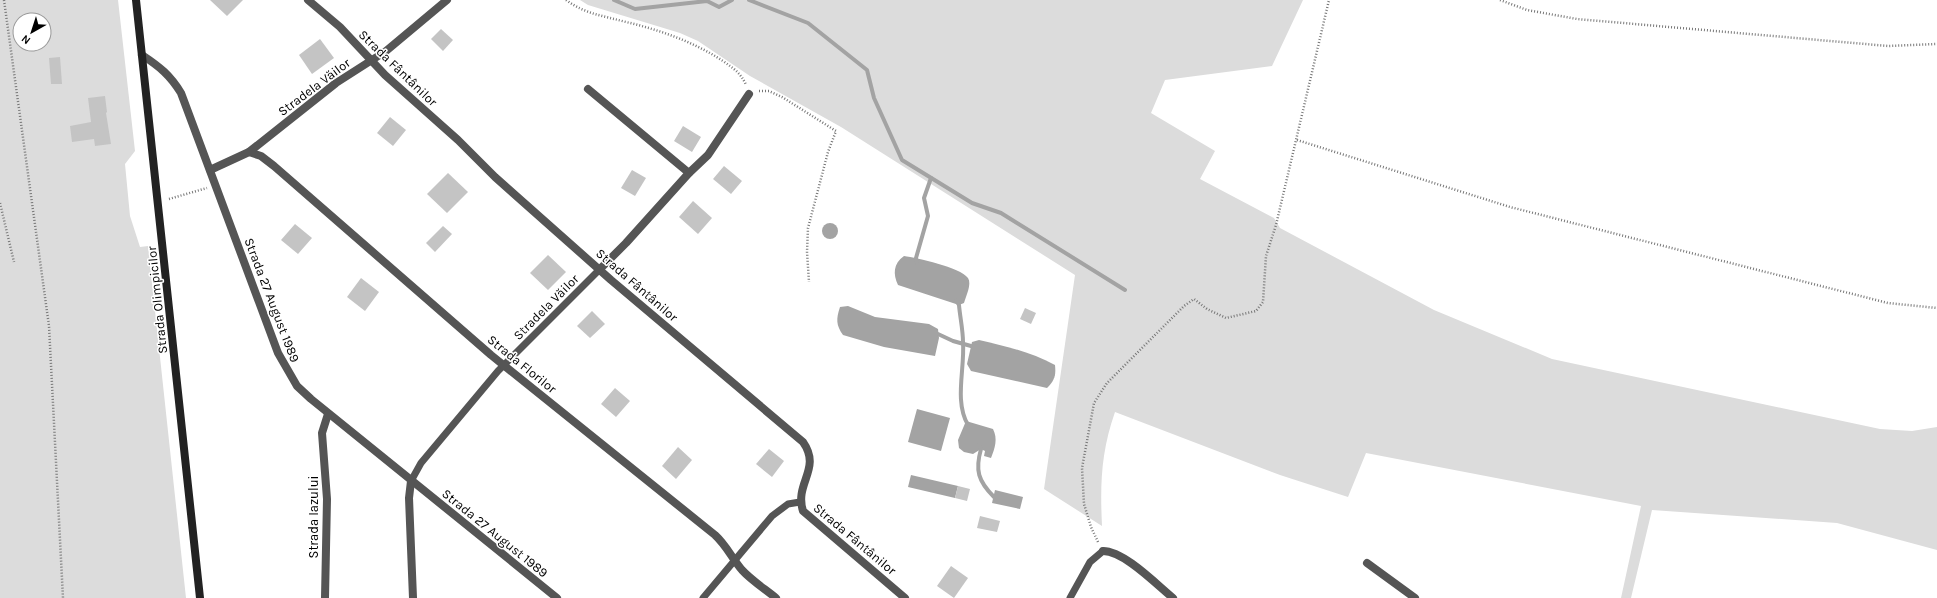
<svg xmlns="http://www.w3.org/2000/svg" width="1937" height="598" viewBox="0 0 1937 598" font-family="Karla,sans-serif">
  <rect width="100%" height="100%" fill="#fff"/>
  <g fill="#dcdcdc" fill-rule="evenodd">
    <path d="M0,0h118l17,151 -10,13 5,52 10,31 8,-1 38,352h-186zM20,20h24v24h-24z"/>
    <path d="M580,0h723l-31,66 -107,14 -14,33 64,38 -15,28 74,39 6,10 154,82 118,49 328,70 32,2 25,-4v123l-100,-27 -185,-13 -21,88h-10l20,-92 -275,-53 -18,44 -68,-22 -165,-63c-14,40 -15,72 -13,114l-58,-37 31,-214 -234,-148 -91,-51 -52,-35 -18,-8 -92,-28z"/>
  </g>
  <g fill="#a3a3a3">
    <circle cx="830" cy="231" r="8"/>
    <path d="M904,256c13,2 56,11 64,22 4,6 -2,18 -4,25l-5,2 -61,-20c-5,-11 -5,-21 6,-29z"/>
    <path d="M848,306l27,11 54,7 9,5 1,9 -4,18 -51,-9 -41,-12c-7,-10 -7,-16 -3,-28z"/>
    <path d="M979,340c26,6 52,12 76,25 1,10 0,15 -8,23l-76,-17 -4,-7 5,-22z"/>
    <path d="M917,409l33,9 -9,33 -33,-9z"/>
    <path d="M966,421l27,8c5,10 2,19 -2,29l-7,-2 1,-5 -4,-2 -8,5 -9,-2 -5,-4 -1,-8z"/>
    <path d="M911,475l47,11 -3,12 -47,-11z"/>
    <path d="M995,490l28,7 -3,12 -28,-6z"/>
  </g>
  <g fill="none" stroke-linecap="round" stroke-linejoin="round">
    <g stroke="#a3a3a3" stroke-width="4">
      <path d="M614,0l21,9 72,-8 12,6 13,-7"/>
      <path d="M749,0l59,23 59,47 7,28 28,62 70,43 29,10 124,77"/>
      <path d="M917,263l-1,-5 12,-42 -4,-18 7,-20"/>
      <path d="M956,300l3,5c1,12 4,25 4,37 2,27 -9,59 5,83"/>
      <path d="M938,334l15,7 18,5"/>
      <path d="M979,445l2,4c-6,21 -3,32 13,48"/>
    </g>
  </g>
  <g fill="#c4c4c4">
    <path d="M210,0h33l-16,16z"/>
    <path d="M441,29l12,11 -10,11 -12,-12z"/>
    <path d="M320,39l14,19 -22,16 -13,-19z"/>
    <path d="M60,57l2,27h-11l-2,-26z"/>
    <path d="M105,96l2,16 -1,1 5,31 -16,2 -1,-7 -22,3 -2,-16 21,-4 -3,-24z"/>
    <path d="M390,117l16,13 -13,16 -16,-13z"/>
    <path d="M683,126l18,11 -9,15 -18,-11z"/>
    <path d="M724,166l18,15 -11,13 -18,-15z"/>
    <path d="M632,170l14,8 -11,18 -14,-8z"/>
    <path d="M448,173l20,19 -21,21 -20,-19z"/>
    <path d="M693,201l19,17 -14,16 -19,-17z"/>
    <path d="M295,224l17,14 -14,16 -17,-14z"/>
    <path d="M443,226l9,8 -17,18 -9,-9z"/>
    <path d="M548,255l18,17 -18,18 -18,-17z"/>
    <path d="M361,278l18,14 -14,19 -18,-14z"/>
    <path d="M1025,308l11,5 -5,11 -11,-5z"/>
    <path d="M592,311l13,13 -15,14 -13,-12z"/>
    <path d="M615,388l15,13 -14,16 -15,-13z"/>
    <path d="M678,447l14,13 -16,19 -14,-13z"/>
    <path d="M769,449l15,12 -12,16 -16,-13z"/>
    <path d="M958,486l12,3 -3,12 -12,-3z"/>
    <path d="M980,516l20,5 -3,11 -20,-4z"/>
    <path d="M951,566l17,12 -14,20 -17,-12z"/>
  </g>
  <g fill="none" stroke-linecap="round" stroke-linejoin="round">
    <g stroke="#777" stroke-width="2.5" stroke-dasharray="1 2" stroke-linecap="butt">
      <path d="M4,0l45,326 14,272"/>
      <path d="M566,0c19,14 38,16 60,22 34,8 68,20 97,39 10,7 18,12 23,24"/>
      <path d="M1500,0l27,10 50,9 311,27 49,-2"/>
      <path d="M759,91h10l13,6 54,34 -8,21 -20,76 -1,24 2,30"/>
      <path d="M1297,140l213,67 378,96 49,5"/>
      <path d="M169,199l38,-11"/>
      <path d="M0,203l14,59"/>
      <path d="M1098,542l-7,-15 -7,-23 -2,-36 12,-65 13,-20 77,-77 10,-7 13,10 19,9 30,-7 7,-9 3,-46 10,-31 53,-225"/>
    </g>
    <g stroke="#555" stroke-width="7">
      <path d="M411,481l10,-18 77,-92 101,-101"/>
      <path d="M703,598l69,-82 16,-12 12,-2"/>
      <path d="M1070,598l20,-36 13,-11"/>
    </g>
    <g stroke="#555" stroke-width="8">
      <path d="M308,0l32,27 45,48 73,65 37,37 116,103 192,162c19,27 -9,41 0,69l102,87"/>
      <path d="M142,55c18,12 28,20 39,38l97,260 19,33 14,13 246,199"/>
      <path d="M588,89l101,84"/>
      <path d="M249,152l12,4 13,10 217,189 224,180c11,10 17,23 27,35 9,10 23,19 34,28"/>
      <path d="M210,170l39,-18 87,-69 50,-32 61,-51"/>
      <path d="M599,270l27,-27 63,-70 19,-18 41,-61"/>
      <path d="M411,481l-2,17 4,100"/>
      <path d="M1103,551c21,0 53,33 70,47"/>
      <path d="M1367,563l48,35"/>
      <path d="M325,598l2,-99 -5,-66 6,-19"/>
    </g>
    <path stroke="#222" stroke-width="8" d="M136,0l64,598"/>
  </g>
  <g text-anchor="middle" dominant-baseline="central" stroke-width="3" stroke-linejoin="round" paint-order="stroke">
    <g font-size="13" fill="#000" stroke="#fff">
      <text transform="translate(398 68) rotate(44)">Strada Fântânilor</text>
      <text transform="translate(314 87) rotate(-37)">Stradela Văilor</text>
      <text transform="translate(637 285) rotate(41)">Strada Fântânilor</text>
      <text transform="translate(157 300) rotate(-96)">Strada Olimpicilor</text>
      <text transform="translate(272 300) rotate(69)">Strada 27 August 1989</text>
      <text transform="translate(546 307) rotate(-45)">Stradela Văilor</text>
      <text transform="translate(522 364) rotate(39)">Strada Florilor</text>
      <text transform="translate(313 517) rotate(-90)">Strada Iazului</text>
      <text transform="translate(495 533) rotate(39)">Strada 27 August 1989</text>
      <text transform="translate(855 539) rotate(40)">Strada Fântânilor</text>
    </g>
  </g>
  <g transform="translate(32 32) rotate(219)"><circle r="19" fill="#ffffff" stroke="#999999"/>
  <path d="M0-3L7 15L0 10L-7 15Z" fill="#000000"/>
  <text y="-6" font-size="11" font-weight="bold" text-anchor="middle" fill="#000000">N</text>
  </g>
</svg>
